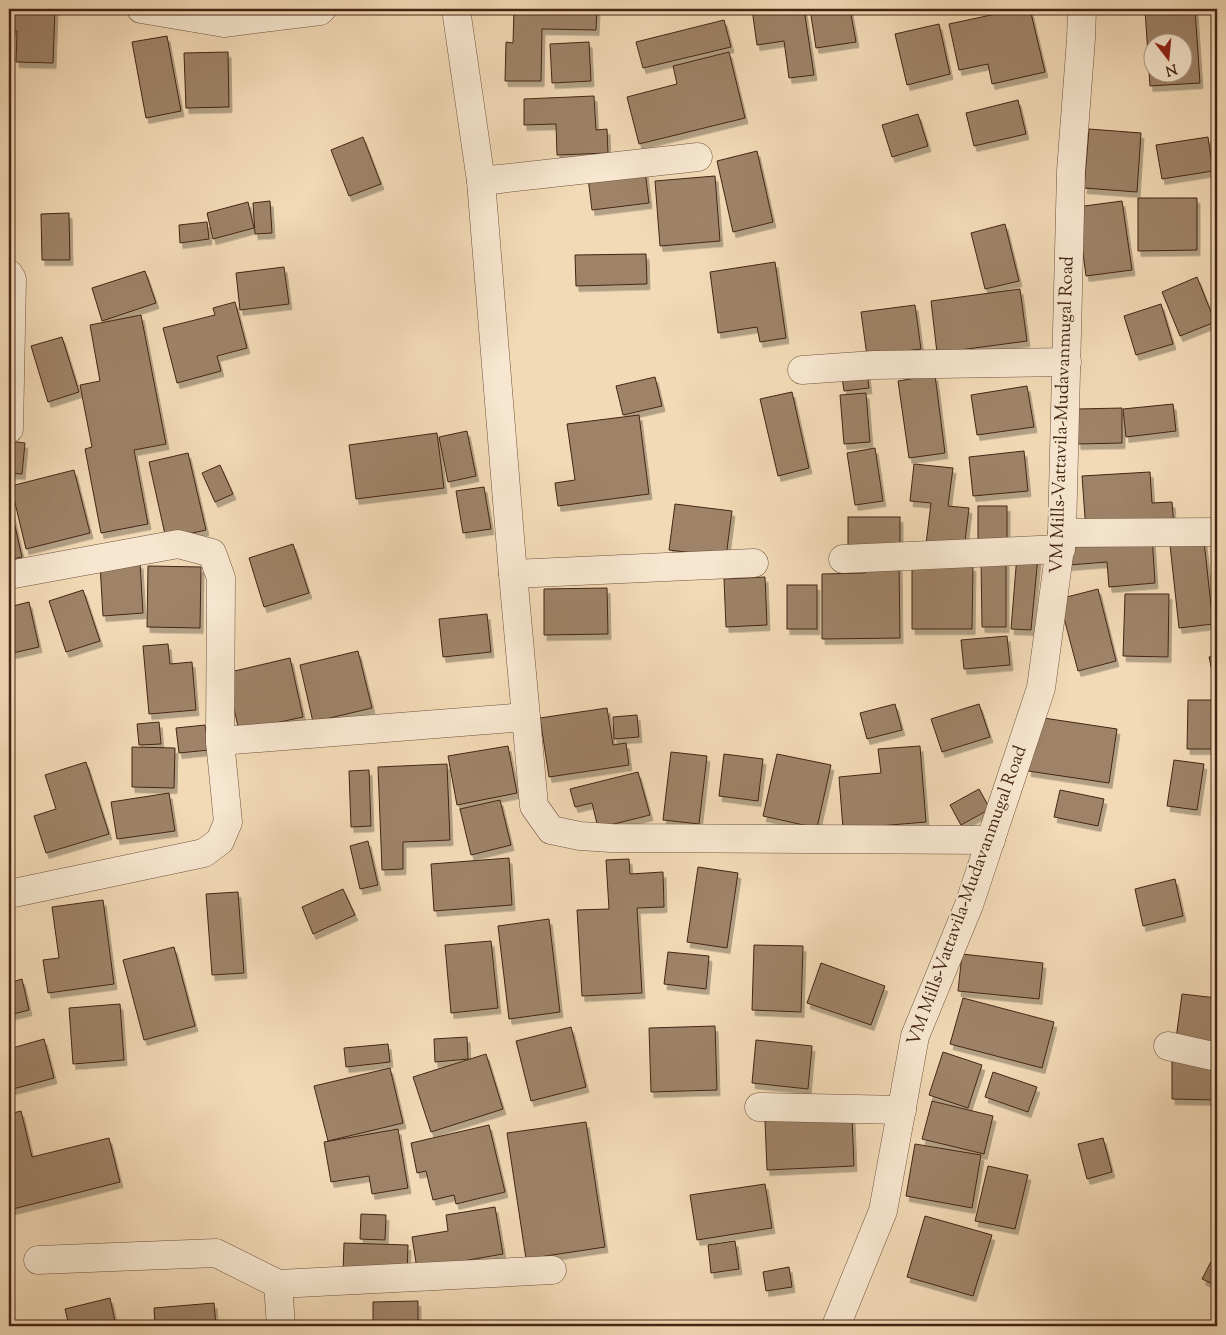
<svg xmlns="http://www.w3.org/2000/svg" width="1226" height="1335" viewBox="0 0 1226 1335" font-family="'Sorts Mill Goudy',serif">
  <defs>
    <filter id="shadow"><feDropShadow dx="3" dy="5.5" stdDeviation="0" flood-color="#0004"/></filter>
  </defs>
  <rect width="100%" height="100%" fill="#f2dab6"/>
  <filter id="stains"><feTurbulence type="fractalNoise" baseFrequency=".004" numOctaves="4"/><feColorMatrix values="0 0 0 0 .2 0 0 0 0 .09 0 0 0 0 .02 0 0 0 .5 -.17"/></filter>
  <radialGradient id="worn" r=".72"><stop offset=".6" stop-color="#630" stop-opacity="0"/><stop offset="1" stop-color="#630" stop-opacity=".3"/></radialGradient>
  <g fill="#9e8368" stroke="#442514" fill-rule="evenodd" filter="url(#shadow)">
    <path d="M9,9h46l-2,54 -37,-1 1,-31h-8z"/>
    <path d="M514,9h83l-1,21 -54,-1 -1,52h-36l1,-39 7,1z"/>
    <path d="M752,9h52l10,66 -25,3 -5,-37 -27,4z"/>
    <path d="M810,9h40l6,33 -40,6z"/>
    <path d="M1019,9h11l15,63 -53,12 -4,-20 -29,6 -10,-46z"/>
    <path d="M1145,9h50l5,74 -50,3zM1154,42h30v30h-30z"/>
    <path d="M724,20l7,27 -88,21 -7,-26z"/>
    <path d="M939,24l11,50 -43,11 -12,-51z"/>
    <path d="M167,36l14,75 -35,7 -14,-76z"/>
    <path d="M589,42l2,39 -39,2 -2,-39z"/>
    <path d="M228,52l1,55 -43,1 -2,-55z"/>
    <path d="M729,52l16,66 -106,26 -12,-47 50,-13 -4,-18z"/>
    <path d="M594,96l2,34 11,-1 1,24 -51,2 -1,-31 -32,1v-26z"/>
    <path d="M1018,100l8,34 -52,12 -8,-33z"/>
    <path d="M918,114l10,32 -36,11 -10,-32z"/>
    <path d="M1089,129l52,4 -4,59 -53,-4z"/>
    <path d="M363,137l18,47 -32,12 -18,-46z"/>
    <path d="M1208,137l5,34 -51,8 -6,-34z"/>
    <path d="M757,151l16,71 -40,10 -16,-71z"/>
    <path d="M645,171l4,32 -57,7 -4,-32z"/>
    <path d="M715,176l5,65 -60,5 -5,-65z"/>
    <path d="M1138,198h59v52l-59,1z"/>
    <path d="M270,201l2,32 -17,1 -2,-31z"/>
    <path d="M1122,201l10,69 -46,6 -9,-69z"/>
    <path d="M248,202l6,26 -41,11 -6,-26z"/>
    <path d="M69,213l1,47h-28l-1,-46z"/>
    <path d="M207,222l2,17 -29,4 -1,-18z"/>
    <path d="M1005,224l14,57 -34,8 -14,-56z"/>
    <path d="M646,254l1,30 -71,2 -1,-31z"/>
    <path d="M775,262l11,76 -26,4 -3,-15 -39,6 -8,-61z"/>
    <path d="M284,267l5,37 -49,6 -4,-37z"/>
    <path d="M145,271l11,32 -54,18 -10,-33z"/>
    <path d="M1197,277l18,45 -35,14 -18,-44z"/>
    <path d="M1020,289l7,52 -90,12 -6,-52z"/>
    <path d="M235,302l12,46 -30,8 4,15 -44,12 -14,-55 52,-13 -2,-7z"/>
    <path d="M1161,304l12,40 -37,11 -12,-39z"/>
    <path d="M915,305l6,44 -54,7 -6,-44z"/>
    <path d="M141,315l25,129 -32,6 14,74 -47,9 -16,-84 7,-2 -12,-62 20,-4 -10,-56z"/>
    <path d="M62,337l17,55 -31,10 -17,-56z"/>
    <path d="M867,373l2,15 -25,3 -2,-14z"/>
    <path d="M935,375l10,78 -36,5 -11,-77z"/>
    <path d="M655,377l7,29 -39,9 -7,-29z"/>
    <path d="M1027,386l7,41 -57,8 -6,-40z"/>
    <path d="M792,392l17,76 -31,8 -18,-77z"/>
    <path d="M866,393l4,49 -26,2 -4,-49z"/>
    <path d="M1173,404l3,27 -50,6 -3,-28z"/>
    <path d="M1122,408v35l-44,1 -1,-35z"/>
    <path d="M639,415l10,79 -91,12 -3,-23 20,-3 -8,-56z"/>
    <path d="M467,431l9,45 -28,6 -9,-45z"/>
    <path d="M437,433l7,55 -88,11 -7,-54z"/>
    <path d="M9,441l16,2 -3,31 -13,-1z"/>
    <path d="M875,448l8,53 -28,4 -8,-52z"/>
    <path d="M1024,451l4,40 -55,5 -4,-39z"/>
    <path d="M188,453l18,77 -40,9 -17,-77z"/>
    <path d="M914,464l39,4 -5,38 21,2 -5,41 -38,-5 5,-41 -21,-2z"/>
    <path d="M220,465l13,29 -18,8 -13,-29z"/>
    <path d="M74,470l16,63 -64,16 -15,-63z"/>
    <path d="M1150,472l2,31 20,-1 2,24 -88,5 -4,-55z"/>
    <path d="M484,487l7,42 -28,4 -7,-42z"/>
    <path d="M9,500l13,57 -13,3z"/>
    <path d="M675,504l57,7 -6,46 -57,-7z"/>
    <rect x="978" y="506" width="29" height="34"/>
    <rect x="848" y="517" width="52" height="28"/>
    <path d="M1152,535l3,48 -46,4 -2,-25 -38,3 -1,-24z"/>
    <path d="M1204,541l9,83 -34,4 -9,-83z"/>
    <path d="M293,544l16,49 -45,14 -15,-49z"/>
    <path d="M1017,555l21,2 -7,73 -20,-1z"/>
    <path d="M981,560h25v67h-24z"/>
    <path d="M899,562l1,76 -78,1v-65l43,-1v-10z"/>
    <path d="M140,563l3,50 -40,3 -3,-51z"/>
    <path d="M148,566l53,1 -1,61 -53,-1z"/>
    <path d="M973,566l-1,63h-60v-62z"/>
    <path d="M765,577l2,48 -41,2 -2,-48z"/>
    <rect x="787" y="585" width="30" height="44"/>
    <path d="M607,588l1,46 -64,1v-46z"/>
    <path d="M1098,589l18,72 -38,10 -19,-72z"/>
    <path d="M83,590l17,51 -34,11 -17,-51z"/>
    <path d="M1125,594h44l-1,63 -45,-1z"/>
    <path d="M29,602l10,45 -26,6 -4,-17v-29z"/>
    <path d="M487,614l4,38 -48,5 -4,-38z"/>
    <path d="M1007,636l3,29 -46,4 -3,-29z"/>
    <path d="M168,644l2,20 22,-2 4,48 -47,4 -6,-68z"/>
    <path d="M358,651l14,57 -59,14 -13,-57z"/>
    <path d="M1217,655v39l-8,-37z"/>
    <path d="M290,658l13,59 -64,14 -13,-58z"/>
    <path d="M1188,700h29v49h-30z"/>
    <path d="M895,704l7,26 -35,9 -7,-26z"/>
    <path d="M979,704l11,33 -48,15 -11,-33z"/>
    <path d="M607,708l6,37 13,-2 3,22 -80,12 -9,-59z"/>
    <path d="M637,715l2,22 -25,2 -1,-22z"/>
    <path d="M1037,717l80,12 -8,54 -81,-12z"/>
    <path d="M159,722l2,22 -22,1 -2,-21z"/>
    <path d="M205,725l4,25 -30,3 -3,-25z"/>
    <path d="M508,746l9,47 -60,12 -9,-49z"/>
    <path d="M920,746l6,76 -83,7 -4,-52 42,-4 -3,-24z"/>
    <path d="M132,747l43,1 -1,40 -42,-1z"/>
    <path d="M671,752l36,4 -8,68 -36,-4z"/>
    <path d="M724,754l39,5 -5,42 -39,-5z"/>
    <path d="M777,754l54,11 -14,63 -54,-12z"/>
    <path d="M1174,760l30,4 -7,46 -30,-4z"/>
    <path d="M86,762l23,72 -63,19 -12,-37 22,-7 -11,-34z"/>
    <path d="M447,764l3,76 -47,2v27l-21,1 -4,-103z"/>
    <path d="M369,770l2,56 -20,1 -2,-56z"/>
    <path d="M638,772l12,43 -52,13 -6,-25 -17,4 -5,-18z"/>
    <path d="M979,789l11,20 -29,16 -11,-20z"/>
    <path d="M1060,790l44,9 -6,27 -44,-9z"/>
    <path d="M169,793l6,38 -58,8 -6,-37z"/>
    <path d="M500,800l11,45 -40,10 -11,-46z"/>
    <path d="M368,841l10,44 -18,4 -10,-43z"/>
    <path d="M509,858l3,47 -78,6 -3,-47z"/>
    <path d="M629,859l1,15 33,-2 1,35 -27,1 5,85 -60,3 -5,-86 32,-1 -3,-49z"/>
    <path d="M698,867l40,6 -11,75 -40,-6z"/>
    <path d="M1175,879l8,37 -40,10 -8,-37z"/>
    <path d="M343,889l12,26 -42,19 -11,-27z"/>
    <path d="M238,892l6,81 -32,2 -6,-81z"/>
    <path d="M103,900l11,84 -66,9 -5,-33 16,-2 -7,-51z"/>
    <path d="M549,919l11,93 -51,7 -11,-93z"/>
    <path d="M491,941l7,67 -47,5 -6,-68z"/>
    <path d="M754,945l49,1 -2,66 -49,-2z"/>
    <path d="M174,947l21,79 -51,14 -21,-80z"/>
    <path d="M668,952l41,4 -3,33 -42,-5z"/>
    <path d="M962,954l81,9 -4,36 -81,-8z"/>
    <path d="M821,963l64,23 -14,39 -64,-22z"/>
    <path d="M22,979l7,31 -20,5v-32z"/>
    <path d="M1182,994l35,4v46l-41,-5z"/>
    <path d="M963,998l91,24 -12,46 -92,-24z"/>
    <path d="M120,1004l4,56 -51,4 -4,-56z"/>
    <path d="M715,1026l2,64 -66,2 -2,-64z"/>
    <path d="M571,1027l15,60 -55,14 -15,-60z"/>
    <path d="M467,1037l1,22 -33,3 -1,-23z"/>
    <path d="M44,1039l10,39 -45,12v-41z"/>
    <path d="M756,1040l56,6 -4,43 -56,-6z"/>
    <path d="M388,1044l2,18 -44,5 -2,-19z"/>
    <path d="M943,1052l39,13 -14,43 -39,-13z"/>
    <path d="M486,1054l17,55 -72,23 -18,-55z"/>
    <path d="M1172,1061h43v39l-43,-1z"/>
    <path d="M390,1068l13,55 -75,18 -14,-55z"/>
    <path d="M993,1072l44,15 -9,25 -43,-15z"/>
    <path d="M932,1101l61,15 -9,38 -62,-15z"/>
    <path d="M21,1111l11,46 77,-19 11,44 -111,28v-96z"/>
    <path d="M852,1117l2,49 -87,4 -2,-49z"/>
    <path d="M586,1122l19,125 -79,12 -19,-126z"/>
    <path d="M489,1125l16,67 -49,12 -2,-9 -21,5 -7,-29 -9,2 -6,-30z"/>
    <path d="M398,1129l10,59 -36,6 -3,-18 -38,6 -7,-40z"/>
    <path d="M1103,1138l9,34 -25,7 -9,-35z"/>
    <path d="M915,1144l66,11 -9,53 -66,-12z"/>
    <path d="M988,1166l40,9 -13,54 -40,-8z"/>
    <path d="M765,1184l7,44 -75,12 -7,-45z"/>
    <path d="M495,1207l8,47 -86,15 -5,-32 36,-6 -2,-16z"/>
    <path d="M361,1214l25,1 -1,25 -25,-1z"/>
    <path d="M925,1216l67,19 -19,61 -66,-19z"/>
    <path d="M735,1241l4,28 -28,4 -3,-28z"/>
    <path d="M344,1243l64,2 -1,30 -64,-2z"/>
    <path d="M1217,1250v36l-15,-7z"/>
    <path d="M789,1267l3,20 -26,4 -3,-19z"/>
    <path d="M110,1298l6,28h-47l-4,-17z"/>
    <path d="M418,1301v25h-45v-24z"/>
    <path d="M214,1303l2,23h-61l-1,-18z"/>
  </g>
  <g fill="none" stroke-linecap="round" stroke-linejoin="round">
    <defs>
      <g id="minor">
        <path d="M141,9l83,14 96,-12 2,-2"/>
        <path d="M456,9l25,172 32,393"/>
        <path d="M481,181l217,-24"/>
        <path d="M9,274l3,5 -3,150"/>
        <path d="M802,370l72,-5 193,-3"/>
        <path d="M1062,533l155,-1"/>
        <path d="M843,559l218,-10"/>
        <path d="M9,575l169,-31 34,9 9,25 -1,163 8,81 -8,19 -16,12 -195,41"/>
        <path d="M526,717l-13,-143 241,-11"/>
        <path d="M220,741l306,-24 8,89 17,24 29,6 31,2 380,2"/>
        <path d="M1168,1046l49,11"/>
        <path d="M759,1107l143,3"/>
        <path d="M38,1260l178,-7 62,31 274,-14"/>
        <path d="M278,1284l3,42"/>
        <path d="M836,1326l47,-115 32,-175 54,-131 72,-217 21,-155 9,-362 10,-132 1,-30"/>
      </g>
    </defs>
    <use href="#minor" stroke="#70523c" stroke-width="29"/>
    <use href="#minor" stroke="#f7e7d0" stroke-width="28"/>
  </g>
  <g text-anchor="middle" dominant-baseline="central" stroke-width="4" stroke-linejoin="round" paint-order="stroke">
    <g font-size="18" fill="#442514" stroke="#f7e7d0">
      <text transform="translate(1063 415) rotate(-88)">VM Mills-Vattavila-Mudavanmugal Road</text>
      <text transform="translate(968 896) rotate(-70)">VM Mills-Vattavila-Mudavanmugal Road</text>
    </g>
  </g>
  <rect width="1226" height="1335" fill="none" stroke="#f2dab6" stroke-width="30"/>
  <rect x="10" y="10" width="1206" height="1315" fill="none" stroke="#442514" stroke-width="2.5"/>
  <rect x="15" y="15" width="1196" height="1305" fill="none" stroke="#442514"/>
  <g transform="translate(1168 58) rotate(164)"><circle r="24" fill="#f7e7d0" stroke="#af9985"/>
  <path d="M0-4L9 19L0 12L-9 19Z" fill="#8f2418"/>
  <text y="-8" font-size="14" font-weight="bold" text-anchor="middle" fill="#442514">N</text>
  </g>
  <rect width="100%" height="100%" filter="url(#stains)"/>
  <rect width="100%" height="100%" fill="url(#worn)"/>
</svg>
